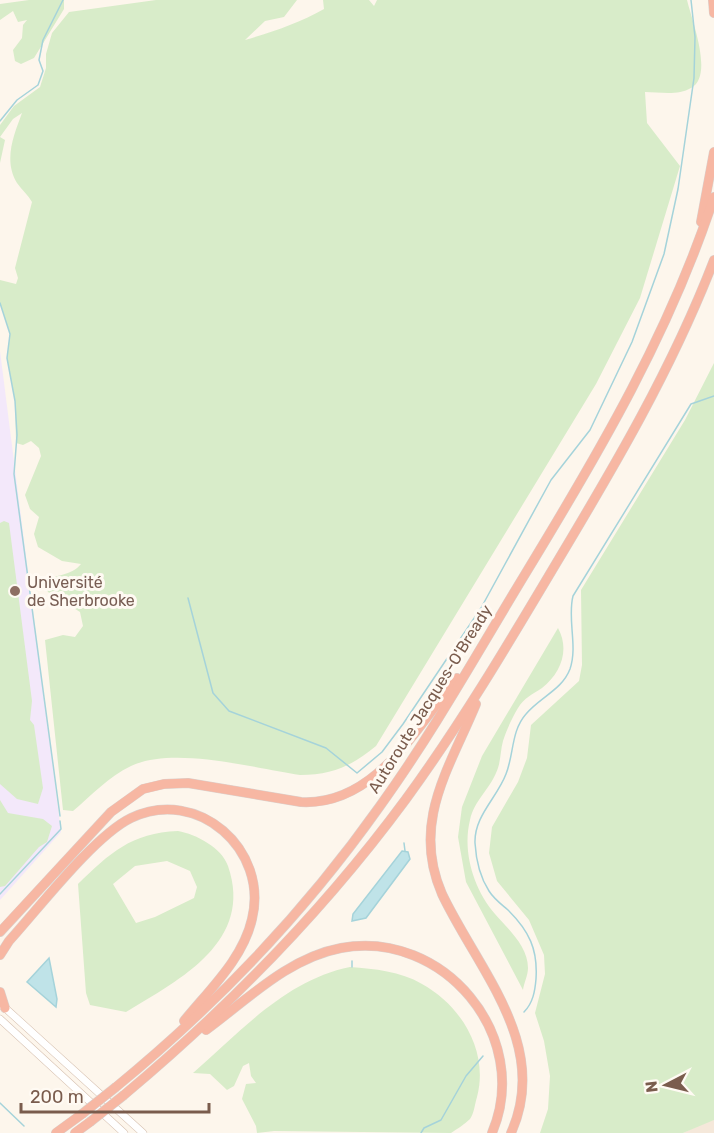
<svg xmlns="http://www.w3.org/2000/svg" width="714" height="1133" viewBox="0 0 714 1133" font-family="Rubik,sans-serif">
  <rect width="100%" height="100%" fill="#fdf6ec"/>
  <path fill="#f5e8da" d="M714,1120v13h-31l25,-12z"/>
  <path fill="#f3e8fa" d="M0,351l61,481 -61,68z"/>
  <g fill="#d8ecc9" fill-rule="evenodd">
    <path d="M29,0h35v9l-30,49 -13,6 -6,-3 -2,-11 9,-12 1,-13 4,-5 -9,2 -5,-11 -13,9v-16z"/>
    <path d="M156,0h141l-13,17 -19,4 -20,19c28,-8 54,-17 79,-31l-1,-9h46l5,6 3,-6h310c5,21 27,76 4,88 -13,8 -32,4 -46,4l2,31 33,43 -40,132 -44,86 -220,362c-24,20 -44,29 -76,29 -47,-7 -126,-29 -169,-9 -22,10 -40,30 -58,45l-10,-1 -18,-170 18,-5 12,2 8,-11 -3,-14 -32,-20 -4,-10c13,-9 26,-5 37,-18l-19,-3 -24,-14 -4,-13 5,-17 -9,-8 -5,-14 16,-39 -2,-8 -8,-7 -8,4 -7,-2 -1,-42 -8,-43 3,-24 -10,-31v-23l16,4 2,-6 -3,-10 17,-66c-4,-7 -10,-12 -15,-19 -14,-23 -3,-48 5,-70l-9,6 -13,18 5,3 -5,23v-38l14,-19 26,-19 6,-19v-14l6,-21 17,-21z"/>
    <path d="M714,363v757l-31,13h-143l8,-24 2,-33 -6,-35 -9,-28 10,-39 -1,-19 -15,-35 -32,-39 -8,-28 3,-26 26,-45 9,-24 4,-33 48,-44 3,-16 -1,-75 104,-170z"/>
    <path d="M4,521l5,2 23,178 -2,19 4,5 9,63 -5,16 -21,-5 -17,-15v-261z"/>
    <path d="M558,628c12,22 3,45 -16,60 -9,6 -18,10 -24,20 -6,10 -12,23 -15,33 -3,11 -2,22 -7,32 -7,17 -22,28 -26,47 -8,32 4,70 25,94 13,15 33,32 33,54 0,7 -4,15 -5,22l-57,-108 -8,-45 4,-30 20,-51z"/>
    <path d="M0,800l8,13 35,6 9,7 -5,16 -8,5 -34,39 -5,1z"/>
    <path d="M178,831c18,3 44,17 50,35 26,75 -47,113 -102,146l-36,-7 -4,-12 -8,-109c32,-31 53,-51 100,-53zM167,861l23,10 7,16 -3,11 -39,19 -19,6 -23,-39 22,-18z"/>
    <path d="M350,967c25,2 50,4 72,17 40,22 67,68 55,113 -2,6 -3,17 -7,22 -5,5 -13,10 -19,14l-177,-2 -17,2 -1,-7 -14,-27 4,-15 10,-1 -5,-7 -2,-13 -6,3 -9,20 -7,4 -17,-16 -17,-1c48,-42 93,-93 157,-106z"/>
  </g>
  <g fill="#bfe3e8" stroke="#a5d3da" stroke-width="1.5">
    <path d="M402,851l6,1 2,7 -44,59 -14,3 1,-7z"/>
    <path d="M49,958l8,41 -1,8 -29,-25z"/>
  </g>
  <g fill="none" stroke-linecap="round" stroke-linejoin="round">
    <g stroke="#a5d3da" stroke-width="1.5">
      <path d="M0,121l17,-21 21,-15 5,-14 -4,-11 4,-20 20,-40"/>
      <path d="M0,303l10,31 -3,24 8,43 2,34 -3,39 46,342"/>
      <path d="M188,598l25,95 16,18 97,37 31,25 25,-21 21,-28 78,-116 70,-128 39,-50 42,-88 32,-88 14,-65 16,-111 1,-41 -4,-37"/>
      <path d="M404,843l1,8"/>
      <path d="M0,894l61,-65 -1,-8"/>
      <path d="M352,961v6"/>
      <path d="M524,1012c9,-9 11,-21 12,-33 2,-30 -7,-48 -28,-69 -7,-6 -14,-11 -19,-19 -9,-14 -13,-31 -14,-48 -1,-27 22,-45 31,-69 8,-20 5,-43 20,-60 14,-17 36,-24 44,-45 8,-23 -3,-50 3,-73l118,-192 23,-8"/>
      <path d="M0,1103l24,23"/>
      <path d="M421,1133l3,-5 17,-8 25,-44 17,-20"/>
    </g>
    <defs>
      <g id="secondary">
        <path d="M3,1006l140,127"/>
        <path d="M0,1019l124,114"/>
      </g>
      <g id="highway">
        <path d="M713,0l1,13"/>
        <path d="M701,222l13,-70"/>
        <path d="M476,704c-27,65 -65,119 -34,190 36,76 109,151 69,239"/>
        <path d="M0,932l111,-120 32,-23 21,-5 24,-1 113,19c74,4 115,-74 156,-124"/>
        <path d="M0,955l9,-14c30,-33 85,-105 122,-123 67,-32 138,32 121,101 -9,40 -43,71 -68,102"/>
        <path d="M0,992l5,16"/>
        <path d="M206,1030c41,-30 82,-72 135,-82 102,-19 192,88 151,185"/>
        <path d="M116,1087c100,-82 189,-175 264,-281 54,-75 99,-156 147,-235 73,-120 143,-239 187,-374"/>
        <path d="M124,1095c105,-88 201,-186 282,-296 54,-74 101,-153 148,-232 60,-100 118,-198 160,-307"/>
        <path d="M56,1133l26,-19"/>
        <path d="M75,1133l15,-11"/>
      </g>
    </defs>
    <use href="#secondary" stroke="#d6c0b0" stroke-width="8"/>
    <use href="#highway" stroke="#dad1cd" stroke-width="10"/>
    <use href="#secondary" stroke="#fff" stroke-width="7"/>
    <use href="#highway" stroke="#f7b7a3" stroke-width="9"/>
    <defs>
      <g id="highway-bridge">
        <path d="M82,1114l34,-27"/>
        <path d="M90,1122l34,-27"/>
      </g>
    </defs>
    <use href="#highway-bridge" stroke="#dad1cd" stroke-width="10" stroke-linecap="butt"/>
    <use href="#highway-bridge" stroke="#f7b7a3" stroke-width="9"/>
  </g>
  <circle fill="#8d6e63" stroke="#fffaf3" stroke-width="2" cx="15" cy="591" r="6"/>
  <g text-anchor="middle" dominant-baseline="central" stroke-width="6" stroke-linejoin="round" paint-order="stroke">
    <g font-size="16" fill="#785e54" stroke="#fffaf3" text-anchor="start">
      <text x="27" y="582">Université<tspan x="27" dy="18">de Sherbrooke</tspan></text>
    </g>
    <g font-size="16" fill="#7a5c4d" stroke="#fffaf3">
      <text transform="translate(430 699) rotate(-58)">Autoroute Jacques-O'Bready</text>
    </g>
  </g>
  <g transform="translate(666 1085) rotate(263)" stroke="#fffaf3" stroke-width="4.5" paint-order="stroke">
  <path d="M0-4.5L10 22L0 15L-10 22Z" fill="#7a5c4d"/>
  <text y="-9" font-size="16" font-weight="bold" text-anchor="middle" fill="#7a5c4d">N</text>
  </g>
  <path d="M21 1103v9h188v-9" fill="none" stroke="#7a5c4d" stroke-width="3"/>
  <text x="30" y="1103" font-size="18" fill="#7a5c4d" stroke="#fffaf3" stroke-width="4.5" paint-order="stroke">200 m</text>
</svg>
